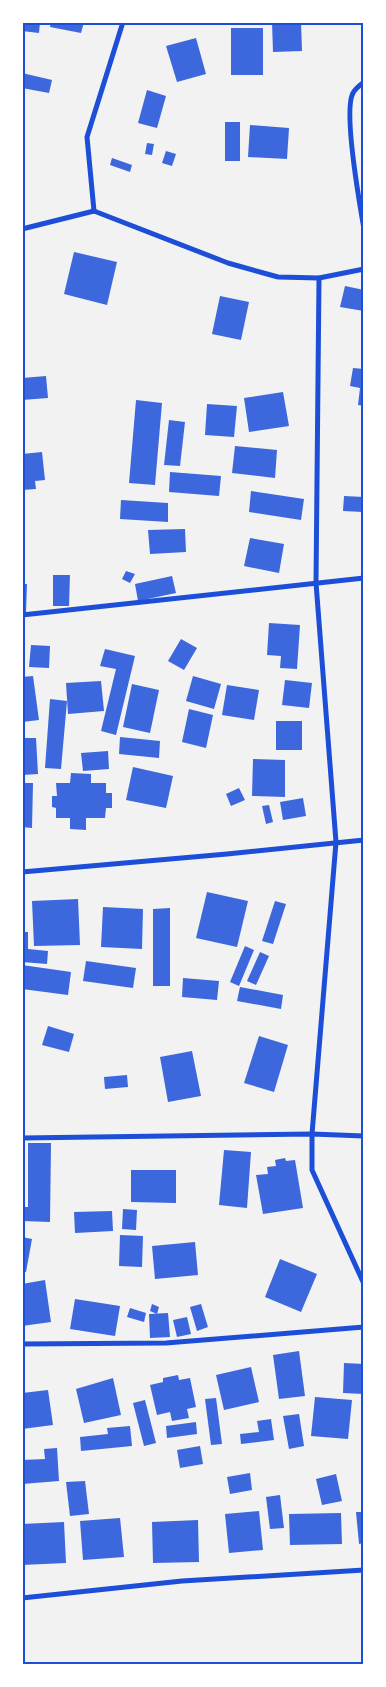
<svg xmlns="http://www.w3.org/2000/svg" width="386" height="1687" viewBox="0 0 386 1687" font-family="'Titillium Web',sans-serif">
  <rect width="100%" height="100%" fill="#f2f2f2"/>
  <g fill="#3d67dc">
    <path d="M22,22h18l-1,11 -17,-2z"/>
    <path d="M51,22h33l-3,11 -31,-6z"/>
    <path d="M272,22h29l1,29 -29,1z"/>
    <rect x="231" y="28" width="32" height="47"/>
    <path d="M196,38l10,36 -29,8 -11,-36z"/>
    <path d="M22,73l30,7 -3,13 -27,-5z"/>
    <path d="M147,90l19,6 -9,32 -19,-5z"/>
    <rect x="225" y="122" width="15" height="39"/>
    <path d="M250,125l39,3 -2,31 -39,-2z"/>
    <path d="M147,143l7,1 -2,11 -7,-1z"/>
    <path d="M166,151l10,3 -4,12 -10,-3z"/>
    <path d="M112,158l20,7 -2,7 -20,-7z"/>
    <path d="M74,252l43,10 -10,43 -43,-11z"/>
    <path d="M345,286l19,4v21l-24,-4z"/>
    <path d="M220,296l29,6 -8,38 -29,-6z"/>
    <path d="M353,368l11,1v37l-6,-1 2,-17 -10,-2z"/>
    <path d="M46,376l2,22 -26,2v-22z"/>
    <path d="M283,392l6,34 -40,6 -5,-34z"/>
    <path d="M136,400l26,3 -7,82 -26,-2z"/>
    <path d="M207,404l30,2 -3,31 -29,-2z"/>
    <path d="M169,420l16,2 -5,44 -16,-1z"/>
    <path d="M235,446l42,4 -2,28 -43,-5z"/>
    <path d="M42,452l3,28 -10,1 1,8 -14,1v-36z"/>
    <path d="M170,472l51,4 -2,20 -50,-4z"/>
    <path d="M251,491l53,8 -3,21 -52,-8z"/>
    <path d="M344,496l20,1 -1,15 -20,-1z"/>
    <path d="M121,500l47,3v19l-48,-3z"/>
    <path d="M185,529l1,23 -36,2 -2,-24z"/>
    <path d="M250,538l34,6 -5,29 -35,-7z"/>
    <path d="M126,571l9,3 -5,9 -8,-4z"/>
    <path d="M53,575h17l-1,31h-16z"/>
    <path d="M172,576l4,17 -38,8 -3,-17z"/>
    <path d="M22,584h5l-1,29h-4z"/>
    <path d="M269,623l31,2 -3,44 -17,-1 1,-12 -14,-1z"/>
    <path d="M181,639l16,9 -13,22 -16,-9z"/>
    <path d="M31,645l19,1 -1,22 -20,-1z"/>
    <path d="M105,649l30,7 -19,79 -15,-4 15,-62 -16,-3z"/>
    <path d="M33,676l6,44 -17,2v-45z"/>
    <path d="M193,676l28,8 -7,25 -28,-8z"/>
    <path d="M285,680l27,3 -3,25 -27,-3z"/>
    <path d="M101,681l3,30 -36,3 -2,-31z"/>
    <path d="M132,684l27,6 -9,43 -27,-6z"/>
    <path d="M227,685l32,5 -5,30 -32,-5z"/>
    <path d="M50,699l17,2 -6,68 -16,-1z"/>
    <path d="M189,709l24,6 -7,33 -24,-6z"/>
    <rect x="276" y="721" width="26" height="29"/>
    <path d="M120,737l40,4 -1,17 -40,-4z"/>
    <path d="M22,738h14l2,36 -16,1z"/>
    <path d="M108,751l1,18 -26,2 -2,-18z"/>
    <path d="M253,759l32,1v37l-33,-1z"/>
    <path d="M133,767l40,9 -7,32 -40,-8z"/>
    <path d="M71,773l20,1v9h15v10h6v15h-6l-1,10h-19v12l-16,-1v-11h-14v-10l-4,-1v-11h5l-1,-13h14z"/>
    <path d="M22,783h11l-1,45 -10,-1z"/>
    <path d="M239,788l6,12 -14,6 -5,-12z"/>
    <path d="M303,798l3,18 -23,4 -3,-18z"/>
    <path d="M269,805l4,17 -7,2 -4,-18z"/>
    <path d="M207,892l41,9 -11,46 -41,-9z"/>
    <path d="M78,899l2,46 -46,1 -2,-45z"/>
    <path d="M275,901l11,3 -13,40 -11,-3z"/>
    <path d="M103,907l40,2 -1,40 -41,-2z"/>
    <path d="M170,908v78h-17v-77z"/>
    <path d="M22,932h6v17l20,2 -1,13 -25,-2z"/>
    <path d="M245,946l9,4 -15,36 -9,-4z"/>
    <path d="M260,952l9,4 -13,29 -9,-4z"/>
    <path d="M86,961l50,7 -3,20 -50,-7z"/>
    <path d="M22,965l49,7 -3,23 -46,-6z"/>
    <path d="M183,978l36,3 -2,19 -35,-3z"/>
    <path d="M240,987l43,8 -2,14 -44,-8z"/>
    <path d="M48,1026l26,8 -5,18 -27,-7z"/>
    <path d="M259,1036l29,9 -14,47 -30,-9z"/>
    <path d="M192,1051l9,45 -33,6 -8,-45z"/>
    <path d="M127,1075l1,12 -23,2 -1,-12z"/>
    <path d="M28,1143h23l-1,79 -28,-1v-14h6z"/>
    <path d="M224,1150l27,2 -4,56 -28,-3z"/>
    <path d="M285,1158l1,3 9,-1 8,48 -40,6 -7,-39 12,-1 -1,-7 9,-1 -1,-6z"/>
    <path d="M131,1170h45v33l-45,-1z"/>
    <path d="M123,1209l14,1 -1,20 -14,-1z"/>
    <path d="M112,1211l1,20 -38,2 -1,-21z"/>
    <path d="M120,1235l23,1 -1,31 -23,-1z"/>
    <path d="M22,1237l10,2 -6,33h-4z"/>
    <path d="M195,1242l3,33 -43,4 -3,-33z"/>
    <path d="M280,1259l37,15 -16,38 -36,-15z"/>
    <path d="M45,1280l6,42 -29,4v-42z"/>
    <path d="M75,1299l45,7 -5,30 -45,-7z"/>
    <path d="M152,1304l7,3 -2,7 -7,-3z"/>
    <path d="M201,1304l7,23 -11,4 -7,-24z"/>
    <path d="M130,1308l16,5 -2,9 -17,-5z"/>
    <path d="M168,1313l2,24 -20,1 -1,-24z"/>
    <path d="M187,1317l4,17 -14,3 -4,-17z"/>
    <path d="M299,1351l6,45 -26,3 -6,-44z"/>
    <path d="M344,1363l20,1v30l-21,-1z"/>
    <path d="M251,1367l8,35 -35,8 -8,-35z"/>
    <path d="M178,1375l1,5 11,-2 6,29 -9,2 2,9 -17,3 -2,-9 -13,3 -7,-30 13,-3v-4z"/>
    <path d="M113,1378l8,37 -37,8 -8,-34z"/>
    <path d="M48,1390l5,35 -31,4v-36z"/>
    <path d="M315,1397l37,3 -4,39 -37,-3z"/>
    <path d="M216,1398l6,46 -11,1 -6,-46z"/>
    <path d="M145,1400l11,43 -12,3 -11,-43z"/>
    <path d="M299,1414l5,32 -15,3 -6,-33z"/>
    <path d="M271,1419l3,21 -33,4 -1,-10 19,-2 -2,-11z"/>
    <path d="M196,1422l1,12 -30,4 -1,-12z"/>
    <path d="M130,1426l2,20 -51,5 -1,-14 28,-3 -1,-6z"/>
    <path d="M200,1446l3,18 -23,4 -3,-18z"/>
    <path d="M57,1448l2,33 -37,3v-24l23,-1 -1,-10z"/>
    <path d="M250,1473l2,17 -22,4 -3,-17z"/>
    <path d="M336,1474l6,27 -20,4 -6,-26z"/>
    <path d="M85,1481l4,33 -19,2 -4,-34z"/>
    <path d="M280,1495l4,33 -14,1 -4,-32z"/>
    <path d="M259,1511l4,39 -34,3 -4,-39z"/>
    <path d="M356,1512h8v31l-5,1z"/>
    <path d="M341,1513l1,31 -52,1 -1,-31z"/>
    <path d="M120,1518l4,39 -41,3 -3,-39z"/>
    <path d="M198,1520l1,42 -46,1 -1,-41z"/>
    <path d="M64,1522l2,41 -44,2v-41z"/>
  </g>
  <g fill="none" stroke-linecap="round" stroke-linejoin="round">
    <g stroke="#1d4ed8" stroke-width="5">
      <path d="M364,82c-4,3 -9,7 -11,11 -10,18 7,113 11,136"/>
      <path d="M94,211l-7,-74 36,-115"/>
      <path d="M22,229l72,-18 134,52 50,14 41,1 45,-9"/>
      <path d="M319,278l-3,305 20,259 -24,292v36l52,114"/>
      <path d="M22,615l342,-37"/>
      <path d="M22,872l205,-18 137,-14"/>
      <path d="M22,1138l290,-4 52,2"/>
      <path d="M22,1344l144,-1 198,-16"/>
      <path d="M22,1598l160,-17 182,-11"/>
    </g>
  </g>
  <rect width="386" height="1687" fill="none" stroke="#ffffff" stroke-width="48"/>
  <rect x="24" y="24" width="338" height="1639" fill="none" stroke="#1d4ed8" stroke-width="2"/>
</svg>
